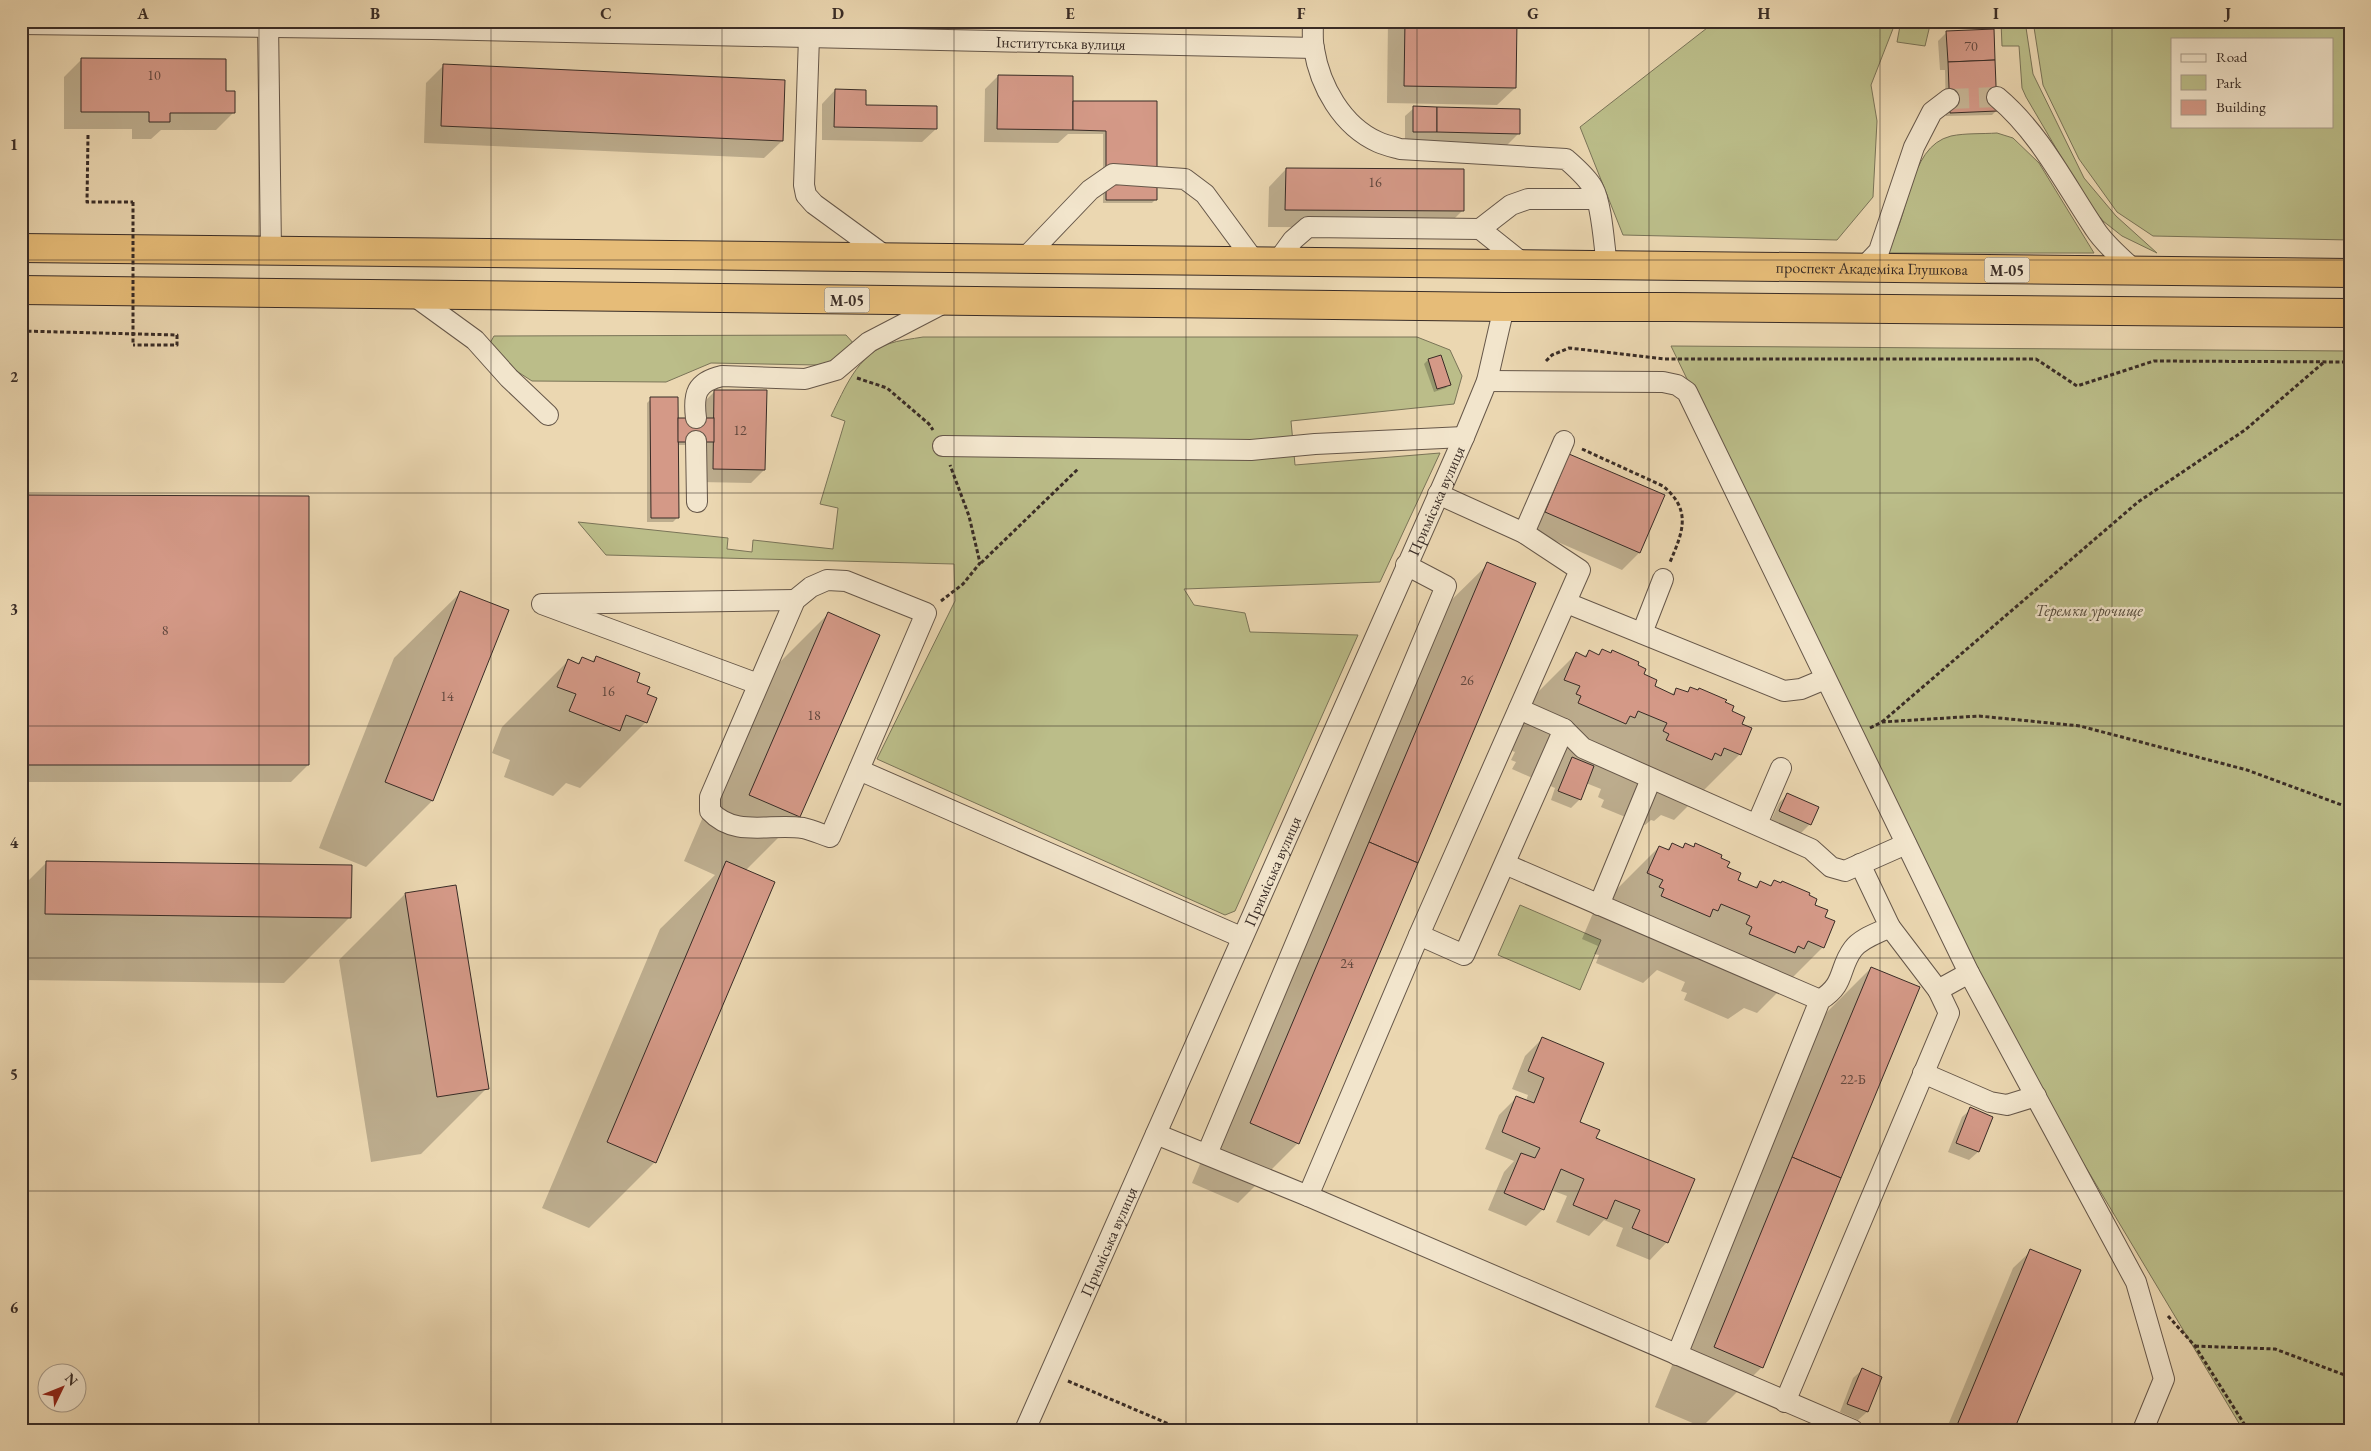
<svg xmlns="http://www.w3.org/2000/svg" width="2371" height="1451" viewBox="0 0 2371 1451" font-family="'EB Garamond',serif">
  <rect width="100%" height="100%" fill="#ebd7b1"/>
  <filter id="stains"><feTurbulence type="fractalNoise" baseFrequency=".004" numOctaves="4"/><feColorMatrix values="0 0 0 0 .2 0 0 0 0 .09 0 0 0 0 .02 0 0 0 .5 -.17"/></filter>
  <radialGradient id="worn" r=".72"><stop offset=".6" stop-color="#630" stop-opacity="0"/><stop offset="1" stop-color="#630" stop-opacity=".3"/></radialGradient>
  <g fill="#bbbd89" stroke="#7a7458" fill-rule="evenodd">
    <path d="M1716,21h180l-25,64 6,36 -4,76 -36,43 -214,-5 -43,-108z"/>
    <path d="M2025,21l8,53 51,104 32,38 41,37 -35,-17 -19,-15 -16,-20 -61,-104 -4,-9 -3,-42h-17l-1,-24z"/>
    <path d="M2033,21h317v219l-197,-4 -36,-24 -38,-53 -36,-74zM2172,39h160v87h-160z"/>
    <path d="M1930,25l-5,21 -28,-4 3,-16z"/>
    <path d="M1997,133l16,5 26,25 55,90h-209c26,-33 21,-106 66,-117 14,-3 32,-2 46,-3z"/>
    <path d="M846,335l9,10 -26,17 -12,3 -106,-2 -45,19 -134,-1 -14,-9 -28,-29 4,-7z"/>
    <path d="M923,337h494l33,13 12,26 -8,28 -163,17 4,44 145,-12 -60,129 -196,7 10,16 51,8 5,19 108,3 -123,276 -10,4 -348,-156 78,-158 -1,-37 -348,-9 -28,-33 150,16 -1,11 25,3 1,-12 80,9 5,-41 -18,-4 25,-83 -14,-5c14,-28 26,-60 57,-72 11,-4 24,-5 35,-7z"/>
    <path d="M1671,346l679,5v1079h-107l-244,-408z"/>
    <path d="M1520,905l81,35 -21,50 -82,-35z"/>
  </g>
  <g fill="#0003">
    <path d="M542,21h109l-4,4h-105z"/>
    <path d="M1125,21h45l-45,1z"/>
    <path d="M1232,21h35l-5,5h-30z"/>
    <path d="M1388,21h128l-1,67 -18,17 -110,-2z"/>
    <path d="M1947,32l49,79 -4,4 -46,1 -1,-46h-5l-2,-29z"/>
    <path d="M82,59l143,33 8,21 -17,17h-55l-10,9h-19v-10h-68v-52z"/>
    <path d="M444,65l338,76 -18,17 -340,-15 2,-60z"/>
    <path d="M998,76l74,26h84v97l-4,4h-49v-69h-35l-10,9 -74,-1 1,-53z"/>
    <path d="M835,90l29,16 72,23 -14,13 -100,-2v-36z"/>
    <path d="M1414,108l104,26 -13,13 -81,-2v-5h-19v-24z"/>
    <path d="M1286,169l177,41 -18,18 -177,-1 1,-40z"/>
    <path d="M1440,356l9,28 -3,4 -12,4 -10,-28 4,-4z"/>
    <path d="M715,391l49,79 -13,13 -51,-1 1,-37h-24v73l-4,4h-26v-119l4,-4 26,20h24l1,-15z"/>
    <path d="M1570,455l69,98 -17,17 -94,-41z"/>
    <path d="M21,497l287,268 -17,17h-270z"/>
    <path d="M1488,564l-190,579 -60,60 -46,-20 236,-560z"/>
    <path d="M461,592l-29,209 -66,66 -47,-19 75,-190z"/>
    <path d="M828,614l-29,203 -54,54 -90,291 -66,66 -47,-20 118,-279 55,-54 -31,-14 78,-181z"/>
    <path d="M1602,651l8,3 2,-2 24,14 17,21 18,8 6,-6 9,4 5,-5 33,15 17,22 -1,29 -66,66 -13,-5 -7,6 -3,-1 -6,5 -44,-18 3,-7 -6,-3 3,-8 -15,-6 -6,16 -9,9 -20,-8 4,-12 -43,-19 4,-7 -5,-2 4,-8 -16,-6 11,-26 66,-66 7,3 6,-5 9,3z"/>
    <path d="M596,657l39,26 10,12 1,27 -66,66 -14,-5 -13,13 -49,-19 6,-17 -18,-7 10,-26 66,-66 9,3 5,-5 9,3z"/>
    <path d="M1788,794l29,14 -8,17 -8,8 -30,-13 8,-17z"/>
    <path d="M1685,844l8,3 2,-2 24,14 17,21 18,8 6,-6 9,4 5,-4 39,23 11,13 -1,29 -66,66 -13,-5 -16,11 -44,-19 3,-7 -6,-2 4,-9 -28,-12 -14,13 -47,-20 3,-8 -5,-1 4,-8 -16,-7 11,-26 66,-66 7,3 6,-5 9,4z"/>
    <path d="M47,862l303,55 -66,66 -263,-3v-92z"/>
    <path d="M405,894l82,194 -66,66 -50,8 -32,-202z"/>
    <path d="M1871,968l-109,399 -60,60 -47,-20 75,-183 75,-190z"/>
    <path d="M1542,1039l37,83 16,17 72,103 -17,18 -34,-14 7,-18 -19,-8 -15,16 -33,-14 11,-26 -16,-6 -8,19 -17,17 -38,-16 16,-38 10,-11 -29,-12 14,-34 18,-18 9,4 2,-6 -16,-6 13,-33z"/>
    <path d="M1971,1109l21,8 -14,35 -9,8 -21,-8 14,-35z"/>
    <path d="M2031,1251l-19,179h-66l67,-162z"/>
    <path d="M1862,1370l18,8 -13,34 -9,8 -18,-8 13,-34z"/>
  </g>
  <g fill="#d49987" stroke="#392c26">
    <path d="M1405,21h112l-1,67 -112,-2z"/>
    <path d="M1994,29l1,31 -47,2 -2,-31z"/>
    <path d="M81,58l145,1v32h9v22h-65v9h-21v-10h-68z"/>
    <path d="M1995,60l2,51 -47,2 -2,-51z"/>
    <path d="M443,64l342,16 -2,61 -342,-15z"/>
    <path d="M998,75l75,1v54l-76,-1z"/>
    <path d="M835,89l31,1v15l71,1v23l-103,-2z"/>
    <path d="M1073,101h84v99h-51v-69l-33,-1z"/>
    <path d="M1413,106l24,1v25h-24z"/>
    <path d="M1437,107l83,2v25l-83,-2z"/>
    <path d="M1286,168l178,1v42l-179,-1z"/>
    <path d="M1441,355l10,30 -14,4 -9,-30z"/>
    <path d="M714,390h53l-2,80 -52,-1z"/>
    <path d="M650,397h28l1,121h-28z"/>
    <rect x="678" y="418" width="36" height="24"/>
    <path d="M1569,454l96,41 -25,58 -95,-41z"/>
    <path d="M21,495l288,1v269h-288z"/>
    <path d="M1487,562l49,21 -118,280 -49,-21z"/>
    <path d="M460,591l49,19 -76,191 -48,-19z"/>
    <path d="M828,612l52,23 -80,182 -51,-22z"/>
    <path d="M1602,649l9,4 1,-3 27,12 -1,3 8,4 -2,5 13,6 -2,6 19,9 2,-7 12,4 2,-5 8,3 1,-2 28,12 -2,2 9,4 -2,5 13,6 -3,7 10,4 -11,27 -17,-7 -3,8 -6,-3 -3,7 -46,-20 3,-6 -6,-3 4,-8 -29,-12 -3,7 -5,-2 -4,8 -48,-21 3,-7 -5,-2 4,-8 -16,-6 12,-28 10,5 3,-7 10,5z"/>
    <path d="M596,656l44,17 -3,9 13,5 -3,7 10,4 -10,25 -21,-8 -6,16 -51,-20 7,-17 -19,-7 11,-28 11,5 3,-7 12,5z"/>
    <path d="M1572,757l22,9 -13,34 -23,-9z"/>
    <path d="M1787,793l32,14 -8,18 -32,-14z"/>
    <path d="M1369,842l49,21 -119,281 -49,-21z"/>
    <path d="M1672,843l11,5 2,-5 9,4 1,-4 27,12 -1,3 9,4 -3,5 14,6 -3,7 19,8 3,-7 11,5 3,-6 7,3 1,-2 28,12 -1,2 8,4 -2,6 13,5 -3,7 10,4 -11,27 -16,-7 -4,8 -6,-3 -3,7 -46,-19 3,-7 -6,-3 4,-8 -29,-12 -3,7 -5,-2 -3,8 -49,-21 3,-7 -5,-2 4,-7 -16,-7 12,-27 10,4z"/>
    <path d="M46,861l306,4 -1,53 -306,-4z"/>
    <path d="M726,861l49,21 -119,281 -49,-21z"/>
    <path d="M456,885l33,204 -52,8 -32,-204z"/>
    <path d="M1871,967l49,20 -79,191 -49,-21z"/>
    <path d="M1542,1037l62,26 -24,59 20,8 -4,8 99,41 -27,64 -36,-15 8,-18 -25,-10 -8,19 -34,-14 11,-26 -23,-10 -17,41 -40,-17 17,-40 14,5 5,-10 -38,-16 14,-36 18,7 10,-25 -16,-7z"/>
    <path d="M1970,1107l23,10 -14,35 -23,-9z"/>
    <path d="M1792,1157l49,21 -78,190 -49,-21z"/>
    <path d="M2030,1249l51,21 -67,160h-59z"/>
    <path d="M1862,1368l20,9 -14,35 -21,-8z"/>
  </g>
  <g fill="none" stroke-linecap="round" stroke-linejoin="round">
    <path stroke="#c7b595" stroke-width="20" stroke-dasharray="20 10" stroke-linecap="butt" d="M1949,99l48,-2"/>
    <defs>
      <g id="minor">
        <path d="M268,21l3,230"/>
        <path d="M1313,21c0,9 -1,19 1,28 6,37 28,77 64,93 7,3 15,5 22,7l166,10c9,8 21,18 27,29 9,16 11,58 14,78"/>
        <path id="s1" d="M21,24l411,5 882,19"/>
        <path d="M809,37l-5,148 2,10 8,9 74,54"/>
        <path d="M1997,97c43,36 67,86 98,132 10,16 27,29 40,42"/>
        <path d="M1480,229l31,-24 17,-6h69"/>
        <path d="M1024,259l66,-69 23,-16 72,5 20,15 50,68"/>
        <path d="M1277,262l16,-22 15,-13 172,2 45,36"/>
        <path d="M1862,269l17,-18 35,-104 18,-35 17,-13"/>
        <path d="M413,295l62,45 34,38 39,37"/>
        <path d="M1487,381l176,1 14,3 10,7 282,581 167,309 28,97 -21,51"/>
        <path d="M696,418c-3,-24 0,-36 26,-42l83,3 31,-9 33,-28 77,-40"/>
        <path d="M696,441l1,61"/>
        <path d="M943,446l308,4 64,-6 149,-7"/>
        <path d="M1524,533l40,-92"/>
        <path d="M827,580l19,1 80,32 -96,224c-9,-3 -18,-7 -27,-9 -33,-5 -68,10 -93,-17v-14l85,-197 16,-13z"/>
        <path d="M1567,603l217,88 17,-2 24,-10"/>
        <path d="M1642,633l21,-54"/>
        <path d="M758,684l-216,-80 253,-4"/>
        <path d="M1519,709l45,20 19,19 228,101 20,18 14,4 61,-27"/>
        <path d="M859,770l382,167"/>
        <path d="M1757,824l24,-56"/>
        <path d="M1505,864l315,136"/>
        <path d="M1599,905l52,-126"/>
        <path d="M1890,927l48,63"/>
        <path d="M1419,935l45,20 100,-226"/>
        <path d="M1923,1073l67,29 17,3 29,-9"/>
        <path d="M1156,1134l152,62 545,234"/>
        <path d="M1207,1154l239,-568 -40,-21"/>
        <path d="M1308,1196l111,-261 161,-365 -56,-37 -86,-39"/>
        <path d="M1677,1355l143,-355c26,-16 18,-31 33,-51 8,-11 25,-16 37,-22l-30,-63"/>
        <path d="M1785,1402l164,-389 -11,-23 31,-17"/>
        <path id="s2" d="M1025,1430l439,-993 23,-56 17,-74"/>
      </g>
      <g id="highway">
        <path id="s3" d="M21,248l2329,25"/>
        <path d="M21,290l1483,17h170l676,6"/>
      </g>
    </defs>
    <use href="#minor" stroke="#665749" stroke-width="22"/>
    <use href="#highway" stroke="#392c26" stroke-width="30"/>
    <g stroke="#392c26" stroke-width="3" stroke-dasharray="4 2.5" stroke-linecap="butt">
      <path d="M88,135l-1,67h46"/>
      <path d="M21,331l156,4v10h-44"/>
      <path d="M1546,361l6,-6 17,-7 96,11h371l41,27 77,-25 196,1"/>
      <path d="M857,378l30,10 42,36 4,6"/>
      <path d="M1582,449l81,37c29,24 20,46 7,76"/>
      <path d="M981,563l98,-95"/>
      <path d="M941,601l22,-17 17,-21 -11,-47 -19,-51"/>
      <path d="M1882,722l256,-220 107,-72 78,-67"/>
      <path d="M1870,728l12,-6 97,-6 101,10 167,44 103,38"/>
      <path d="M2168,1316l27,30 53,84"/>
      <path d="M2195,1346l80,3 75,28"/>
      <path d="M1068,1381l115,49"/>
    </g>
    <use href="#minor" stroke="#f2e5cc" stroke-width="20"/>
    <use href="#highway" stroke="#e6bc78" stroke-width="28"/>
    <path stroke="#392c26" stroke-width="3" stroke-dasharray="4 2.5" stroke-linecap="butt" d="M133,202v143"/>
  </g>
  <path fill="none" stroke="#392c26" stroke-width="1" stroke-opacity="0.55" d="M259,21v1409M491,21v1409M722,21v1409M954,21v1409M1186,21v1409M1417,21v1409M1649,21v1409M1880,21v1409M2112,21v1409M21,260h2329M21,493h2329M21,726h2329M21,958h2329M21,1191h2329"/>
  <g text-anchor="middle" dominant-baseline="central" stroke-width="4.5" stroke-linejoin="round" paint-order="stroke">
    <g font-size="14" fill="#60473e">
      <text x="1971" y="46">70</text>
      <text x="154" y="75">10</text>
      <text x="1375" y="182">16</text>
      <text x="740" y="430">12</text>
      <text x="165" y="630">8</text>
      <text x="1467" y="680">26</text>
      <text x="608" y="691">16</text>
      <text x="447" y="696">14</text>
      <text x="814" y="715">18</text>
      <text x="1347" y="963">24</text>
      <text x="1853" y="1079">22-Б</text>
    </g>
    <g fill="#f2e5cc" stroke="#706458" stroke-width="1">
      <rect x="1984.5" y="257.5" width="45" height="25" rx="4"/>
      <rect x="824.5" y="287.5" width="45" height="25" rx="4"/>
    </g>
    <g font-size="15" font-weight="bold" fill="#392c26">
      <text x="2007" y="270">М-05</text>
      <text x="847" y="300">М-05</text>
    </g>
    <g font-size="16" fill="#392c26" stroke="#f2e5cc">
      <text stroke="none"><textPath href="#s1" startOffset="1040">Інститутська вулиця</textPath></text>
      <text stroke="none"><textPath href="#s3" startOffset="1851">проспект Академіка Глушкова</textPath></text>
      <text stroke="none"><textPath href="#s2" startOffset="1016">Приміська вулиця</textPath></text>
      <text stroke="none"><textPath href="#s2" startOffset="611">Приміська вулиця</textPath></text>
      <text stroke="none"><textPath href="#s2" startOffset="206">Приміська вулиця</textPath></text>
    </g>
    <g font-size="16" font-style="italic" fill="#53493a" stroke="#f2e5cc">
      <text x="2089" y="610">Теремки урочище</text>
    </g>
  </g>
  <rect width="2371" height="1451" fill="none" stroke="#ebd7b1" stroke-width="55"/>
  <rect x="2171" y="38" width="162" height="90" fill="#f2e5cc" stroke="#a89b8a"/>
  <rect x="2181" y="54" width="25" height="8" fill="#f2e5cc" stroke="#a89b8a"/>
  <text x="2216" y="62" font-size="15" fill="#392c26">Road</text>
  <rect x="2181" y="75" width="25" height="15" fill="#bbbd89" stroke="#a89b8a"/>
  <text x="2216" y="88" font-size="15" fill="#392c26">Park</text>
  <rect x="2181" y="100" width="25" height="15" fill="#d49987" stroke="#a89b8a"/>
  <text x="2216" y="112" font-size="15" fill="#392c26">Building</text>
  <g transform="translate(62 1388) rotate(47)"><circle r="24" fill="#f2e5cc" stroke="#a89b8a"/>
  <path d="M0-4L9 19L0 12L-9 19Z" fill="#8f2418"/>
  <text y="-8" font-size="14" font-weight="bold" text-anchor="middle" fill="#392c26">N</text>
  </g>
  <rect x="28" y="28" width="2316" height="1396" fill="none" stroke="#392c26" stroke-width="2"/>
  <g font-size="16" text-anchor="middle" font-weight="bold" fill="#392c26">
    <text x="143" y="19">A</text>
    <text x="375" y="19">B</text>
    <text x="606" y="19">C</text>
    <text x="838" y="19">D</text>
    <text x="1070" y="19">E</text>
    <text x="1301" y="19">F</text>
    <text x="1533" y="19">G</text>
    <text x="1764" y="19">H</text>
    <text x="1996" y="19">I</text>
    <text x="2228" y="19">J</text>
    <text x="14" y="150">1</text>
    <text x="14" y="382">2</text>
    <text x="14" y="615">3</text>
    <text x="14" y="848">4</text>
    <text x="14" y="1080">5</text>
    <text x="14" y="1313">6</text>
  </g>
  <rect width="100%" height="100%" filter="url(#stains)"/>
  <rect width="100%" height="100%" fill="url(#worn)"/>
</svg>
